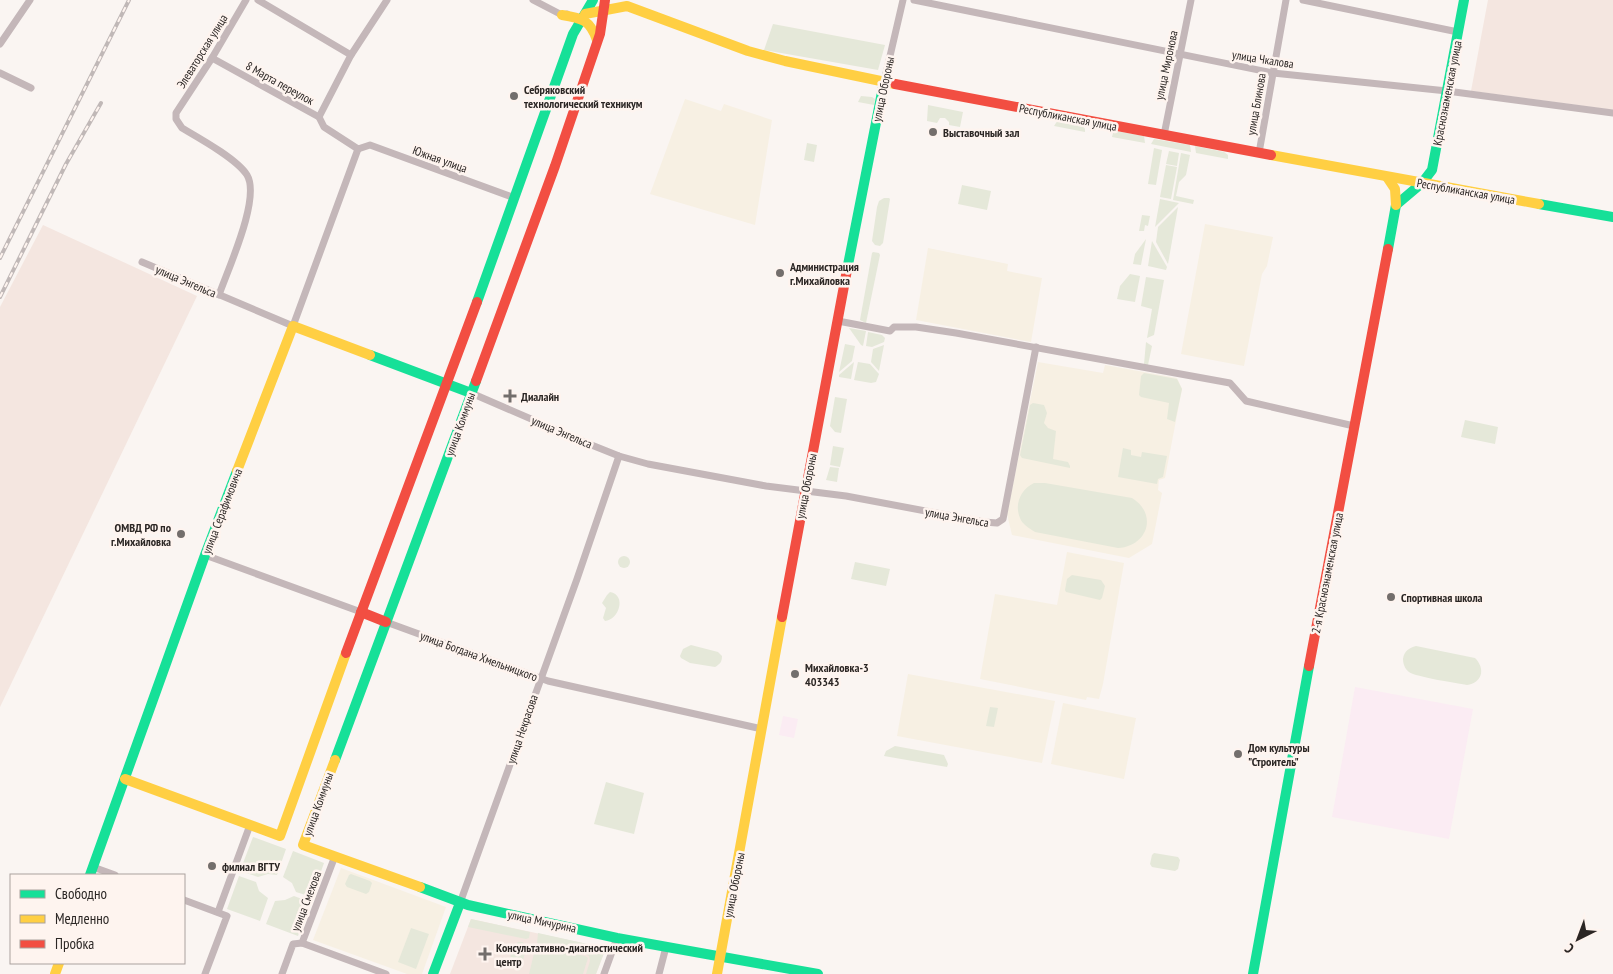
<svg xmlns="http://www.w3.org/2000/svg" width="1613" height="974" viewBox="0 0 1613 974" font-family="'PT Sans Narrow',sans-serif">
  <rect width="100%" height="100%" fill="#faf5f2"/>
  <g fill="#fbecf3">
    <path d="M1355,687l118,22 -24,130 -117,-22z"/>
    <path d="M783,716l15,3 -4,19 -15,-3z"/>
  </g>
  <g fill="#f4e6e0">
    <path d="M1488,0h125v110l-142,-19z"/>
    <path d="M43,225l154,71 -197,411v-400z"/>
    <path d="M471,919l130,28 3,6 -8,21h-146z"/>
  </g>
  <g fill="#f7f0e3">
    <path d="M685,99l36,12 3,-7 48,16 -17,105 -105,-31z"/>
    <path d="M1205,224l68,13 -6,29 -5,8 -18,92 -63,-12z"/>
    <path d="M928,248l80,16 -1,7 35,7 -11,64 -115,-22z"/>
    <path d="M1038,362l65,11 2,-8 72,13 5,11 -17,89 -6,2 -1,10 4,3 -10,51 -23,14 -117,-23 -5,-21z"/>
    <path d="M1067,552l57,11 -21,121 -4,15 -12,-2 -1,3 -106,-21 15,-85 62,11z"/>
    <path d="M908,674l147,27 -13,62 -145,-27z"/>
    <path d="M1063,703l73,15 -12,61 -73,-15z"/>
    <path d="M341,868l105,39 -24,67h-15l-94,-34z"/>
  </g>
  <g fill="#e5e8d9">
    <path d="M773,24l112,21 -7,25 -114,-20z"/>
    <path d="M861,96l11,1 3,2 -1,6 -16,-3z"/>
    <path d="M928,105l35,7 -3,15 -11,-2v-3l-4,-4h-5l-3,5 -10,-2z"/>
    <path d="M1058,120l24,4 3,5v3l-31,-6z"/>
    <path d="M1116,131l28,5 1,7 -33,-6 1,-4z"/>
    <path d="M1154,139l36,6 1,7 -40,-8z"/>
    <path d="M807,143l10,2 -3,17 -10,-2z"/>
    <path d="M1195,146l29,6 4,3v4l-32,-6z"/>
    <path d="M1154,148l8,2 -6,35 -8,-1z"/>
    <path d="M1169,151l10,2 -2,13 -11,-2z"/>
    <path d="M1181,153l9,2 -4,20 -7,7 -3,14 18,4 -1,4 -20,-4z"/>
    <path d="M1166,165l11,2 -6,32 -11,-2z"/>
    <path d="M962,185l29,6 -4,19 -29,-6z"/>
    <path d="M884,198h5l1,1 -7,44 -3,3 -5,-1 -3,-4 5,-34 2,-6z"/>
    <path d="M1160,199l19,4 -24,24z"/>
    <path d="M1178,207l-10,57 -12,-22 2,-15z"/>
    <path d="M1142,215l8,1 -2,10 -3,-1 -1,6h-5z"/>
    <path d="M1146,239l-5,26 -8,-1 2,-10z"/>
    <path d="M1152,241l15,26 -1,3 -18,-4z"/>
    <path d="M873,252l6,1 1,2 -14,68 -6,-3 12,-67z"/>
    <path d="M1130,274l10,2 -5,26 -18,-3 3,-13z"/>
    <path d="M1146,277l18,3 -10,55 -7,3 5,-29 -11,-3z"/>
    <path d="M849,328l17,3 -3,15 -2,-1z"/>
    <path d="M868,332l14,3 3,3 -1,4 -12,5 -6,-1z"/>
    <path d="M1146,342l6,4 -4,19 -4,-1z"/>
    <path d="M845,344l10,2 -3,15 -13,11z"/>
    <path d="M884,345l-5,26 -8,-9 2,-13z"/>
    <path d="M854,362l-3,17 -12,-2v-2z"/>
    <path d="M858,362l12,2 9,10 -3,8 -5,1 -17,-3z"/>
    <path d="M1144,373l33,6 5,10 -7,33 -8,-3 2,-16 -28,-6 -2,-2 2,-19z"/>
    <path d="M835,397l12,2 -6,34 -6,-1 -5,-6z"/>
    <path d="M1033,403l11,2 3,8 -3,10 4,5 8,3 -3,28 15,3 2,4v2l-48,-10 -2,-3 10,-50z"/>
    <path d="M1465,420l33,7 -3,17 -34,-7z"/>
    <path d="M833,446l11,2 -4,19 -10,-2z"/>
    <path d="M1123,448l8,2v5l10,2 1,-5 25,4 -4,21 -5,2 -1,5 -39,-7z"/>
    <path d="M830,467l9,1 -2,14 -11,-2z"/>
    <path d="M1034,483h11l87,15c26,16 16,48 -14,50l-83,-16c-6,-4 -13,-8 -15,-14 -6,-14 1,-29 14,-35z"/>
    <circle cx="624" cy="562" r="6"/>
    <path d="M855,562l35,7 -4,17 -35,-7z"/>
    <path d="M1072,575l29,5 4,6 -3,12 -2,2 -34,-8 -1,-2 2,-11z"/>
    <path d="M610,592c17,3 9,28 -5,29l-2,-3 3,-10 -4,-5 5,-8z"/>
    <path d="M691,645l27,7 4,4c0,6 -2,8 -7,11l-25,-4 -9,-5 -1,-2 3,-7z"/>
    <path d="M1416,646l59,12c11,11 7,25 -8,27 -11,-2 -51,-8 -58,-13 -4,-3 -6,-8 -6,-13 1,-8 6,-11 13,-13z"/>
    <path d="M990,707l8,1 -4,19 -8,-1z"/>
    <path d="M895,746l49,9 4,9 -1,3 -63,-11 2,-5z"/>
    <path d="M606,782l38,11 -10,41 -40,-10z"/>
    <path d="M253,837l33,12 -9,26 -9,-1 -10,3 -18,-6z"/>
    <path d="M293,851l31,12 -12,34 -16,-5 -4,-9 -9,-6z"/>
    <path d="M1154,853l24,4 2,3 -2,9 -3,2 -23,-4 -2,-3 2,-9z"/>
    <path d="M351,874l19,7 2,2 -3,9 -3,2 -19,-7 -2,-3 4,-9z"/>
    <path d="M239,876l17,6 3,9 9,7 -8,23 -33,-12z"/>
    <path d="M294,896l16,6 -12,34 -32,-12 9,-23 10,-1z"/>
    <path d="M471,919l59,13 -1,6 -3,1 -58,-12z"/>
    <path d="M411,928l18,6 -13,35 -18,-7z"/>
    <path d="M538,933l63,14 3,6 -8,21h-10l4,-13 -1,-5 -3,-2 -49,-11z"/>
    <path d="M518,942h5l3,6 -5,21 -2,2 -7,-3c-4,-8 -1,-20 6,-26z"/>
    <path d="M536,945l49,11 3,2 -5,16h-54z"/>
  </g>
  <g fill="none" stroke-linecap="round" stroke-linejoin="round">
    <g stroke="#c4b7b9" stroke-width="7">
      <path d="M258,0l93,55"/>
      <path d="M533,0l29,15 5,-1"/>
      <path d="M914,0l359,73 174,18 166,22"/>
      <path d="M1303,0l155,32"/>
      <path d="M0,44l30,-44"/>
      <path d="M212,58l107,59 5,10 34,22"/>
      <path d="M0,73l31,15"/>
      <path d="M884,82l19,-82"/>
      <path d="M319,117l32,-62 36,-55"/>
      <path d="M1164,135l27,-135"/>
      <path d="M358,149l12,-4 145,53"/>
      <path d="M1259,153l27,-153"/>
      <path d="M142,262l151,64 65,-177"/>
      <path d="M219,295c9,-26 42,-97 28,-120 -10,-16 -48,-37 -65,-47l-6,-9v-6l36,-55 34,-58"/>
      <path d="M838,321l52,10 4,-4h22l40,6 274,50 16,18 108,25"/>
      <path d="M471,393l118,51 30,12 29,8 118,22 80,10 138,26 13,1 6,-4 33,-172"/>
      <path d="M205,555l156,57"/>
      <path d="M386,622l162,59 214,48"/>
      <path d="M93,867l22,8"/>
      <path d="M184,900l43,16 -22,58"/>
      <path d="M460,903l117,-324 42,-123"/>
      <path d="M218,912l32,-87"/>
      <path d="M302,943l84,31"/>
      <path d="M282,974l11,-30 9,-1 33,-87"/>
      <path d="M604,974l13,-36"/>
      <path d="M659,974l7,-27"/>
    </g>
    <g stroke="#16e098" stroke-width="10">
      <path d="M1539,204l74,13"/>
      <path d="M1388,249l8,-44 26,-22 10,-13 32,-170"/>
      <path d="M847,270l37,-188"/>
      <path d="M477,302l96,-268 20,-34"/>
      <path d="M370,355l101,38"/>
      <path d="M335,760l141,-379"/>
      <path d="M90,875l115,-320 32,-84"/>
      <path d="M420,887l48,18 149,33 201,36"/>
      <path d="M433,974l27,-71"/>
      <path d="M1253,974l56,-308"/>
    </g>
    <g stroke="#ffcf43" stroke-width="10">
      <path d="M585,14l42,-8 121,45 37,10 110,23"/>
      <path d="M562,15c20,3 28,5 35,25"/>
      <path d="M1271,155l268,49"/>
      <path d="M1387,177l8,12 1,16"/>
      <path d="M237,471l56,-145 77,29"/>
      <path d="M335,760l-32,85 117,42"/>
      <path d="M125,779l155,57 66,-183"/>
      <path d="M55,974l4,-11"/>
      <path d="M717,974l65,-357"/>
    </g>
    <g stroke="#f24e42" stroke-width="10">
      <path d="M895,84l376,71"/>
      <path d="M476,381l79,-215 45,-132 5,-34"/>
      <path d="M361,612l25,10"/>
      <path d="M782,617l65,-347"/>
      <path d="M346,653l131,-351"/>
      <path d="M1309,666l79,-417"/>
    </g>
    <defs>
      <g id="rail">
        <path d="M0,258l129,-258"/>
        <path d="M0,297l66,-133 35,-61"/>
      </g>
    </defs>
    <use href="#rail" stroke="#c0b8b7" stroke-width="4"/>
    <use href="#rail" stroke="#fef4ef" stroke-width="2" stroke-dasharray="5.5" stroke-linecap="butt"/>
  </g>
  <g fill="#736e6c" stroke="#fef4ef" stroke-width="2">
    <circle cx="514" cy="96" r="5"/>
    <circle cx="933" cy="132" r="5"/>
    <circle cx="780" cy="273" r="5"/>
    <path d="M507.5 388.5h5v5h5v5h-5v5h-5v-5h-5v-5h5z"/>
    <circle cx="181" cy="534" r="5"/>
    <circle cx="1391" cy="597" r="5"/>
    <circle cx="795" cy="674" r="5"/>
    <circle cx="1238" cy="754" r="5"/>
    <circle cx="212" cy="866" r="5"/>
    <path d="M482.5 946.5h5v5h5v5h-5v5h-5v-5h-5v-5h5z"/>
  </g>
  <g text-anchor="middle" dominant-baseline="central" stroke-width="5" stroke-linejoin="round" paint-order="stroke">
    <g font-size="12" fill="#2b2624" stroke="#fef4ef">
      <text transform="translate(202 51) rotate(-58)">Элеваторская улица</text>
      <text transform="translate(1263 59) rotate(9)">улица Чкалова</text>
      <text transform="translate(1166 65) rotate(-78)">улица Миронова</text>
      <text transform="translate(280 83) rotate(29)">8 Марта переулок</text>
      <text transform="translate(883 89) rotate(-78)">улица Обороны</text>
      <text transform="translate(1447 93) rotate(-79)">Краснознаменская улица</text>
      <text transform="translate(1256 104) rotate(-80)">улица Блинова</text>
      <text transform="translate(1068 117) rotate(11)">Республиканская улица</text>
      <text transform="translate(440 159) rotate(20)">Южная улица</text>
      <text transform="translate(1466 191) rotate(10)">Республиканская улица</text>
      <text transform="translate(186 281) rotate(23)">улица Энгельса</text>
      <text transform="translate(460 424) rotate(-70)">улица Коммуны</text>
      <text transform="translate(562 432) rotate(23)">улица Энгельса</text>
      <text transform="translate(806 486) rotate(-79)">улица Обороны</text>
      <text transform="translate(222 511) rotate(-69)">улица Серафимовича</text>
      <text transform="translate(957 517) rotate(10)">улица Энгельса</text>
      <text transform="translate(1327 573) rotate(-79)">2-я Краснознаменская улица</text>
      <text transform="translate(479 656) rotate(20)">улица Богдана Хмельницкого</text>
      <text transform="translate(522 729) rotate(-71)">улица Некрасова</text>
      <text transform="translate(318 804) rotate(-70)">улица Коммуны</text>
      <text transform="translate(734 885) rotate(-79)">улица Обороны</text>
      <text transform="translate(306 901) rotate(-69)">улица Смехова</text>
      <text transform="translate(542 921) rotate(12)">улица Мичурина</text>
    </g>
    <g font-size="12" font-weight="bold" fill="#2b2624" stroke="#fef4ef" text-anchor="start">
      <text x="524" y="89">Себряковский<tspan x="524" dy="14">технологический техникум</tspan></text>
      <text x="943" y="132">Выставочный зал</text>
      <text x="790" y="266">Администрация<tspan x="790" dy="14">г.Михайловка</tspan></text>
      <text x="521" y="396">Диалайн</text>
      <text x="171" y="527" text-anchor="end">ОМВД РФ по<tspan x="171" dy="14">г.Михайловка</tspan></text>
      <text x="1401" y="597">Спортивная школа</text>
      <text x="805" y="667">Михайловка-3<tspan x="805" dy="14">403343</tspan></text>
      <text x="1248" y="747">Дом культуры<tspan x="1248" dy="14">"Строитель"</tspan></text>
      <text x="222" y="866">филиал ВГТУ</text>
      <text x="496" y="947">Консультативно-диагностический<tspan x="496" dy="14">центр</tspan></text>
    </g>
  </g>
  <rect x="10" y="874" width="175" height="90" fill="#fef4ef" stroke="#aaa29e"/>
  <rect x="20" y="890" width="25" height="8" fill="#16e098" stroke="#aaa29e"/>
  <text x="55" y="899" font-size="15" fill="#2b2624">Свободно</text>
  <rect x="20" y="915" width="25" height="8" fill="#ffcf43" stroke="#aaa29e"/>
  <text x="55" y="924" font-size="15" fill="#2b2624">Медленно</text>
  <rect x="20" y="940" width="25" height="8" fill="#f24e42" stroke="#aaa29e"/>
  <text x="55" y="949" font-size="15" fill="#2b2624">Пробка</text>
  <g transform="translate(1578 939) rotate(222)" stroke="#fef4ef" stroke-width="4" paint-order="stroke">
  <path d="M0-4L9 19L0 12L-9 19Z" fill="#2b2624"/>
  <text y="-8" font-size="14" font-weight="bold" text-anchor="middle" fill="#2b2624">С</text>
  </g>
</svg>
